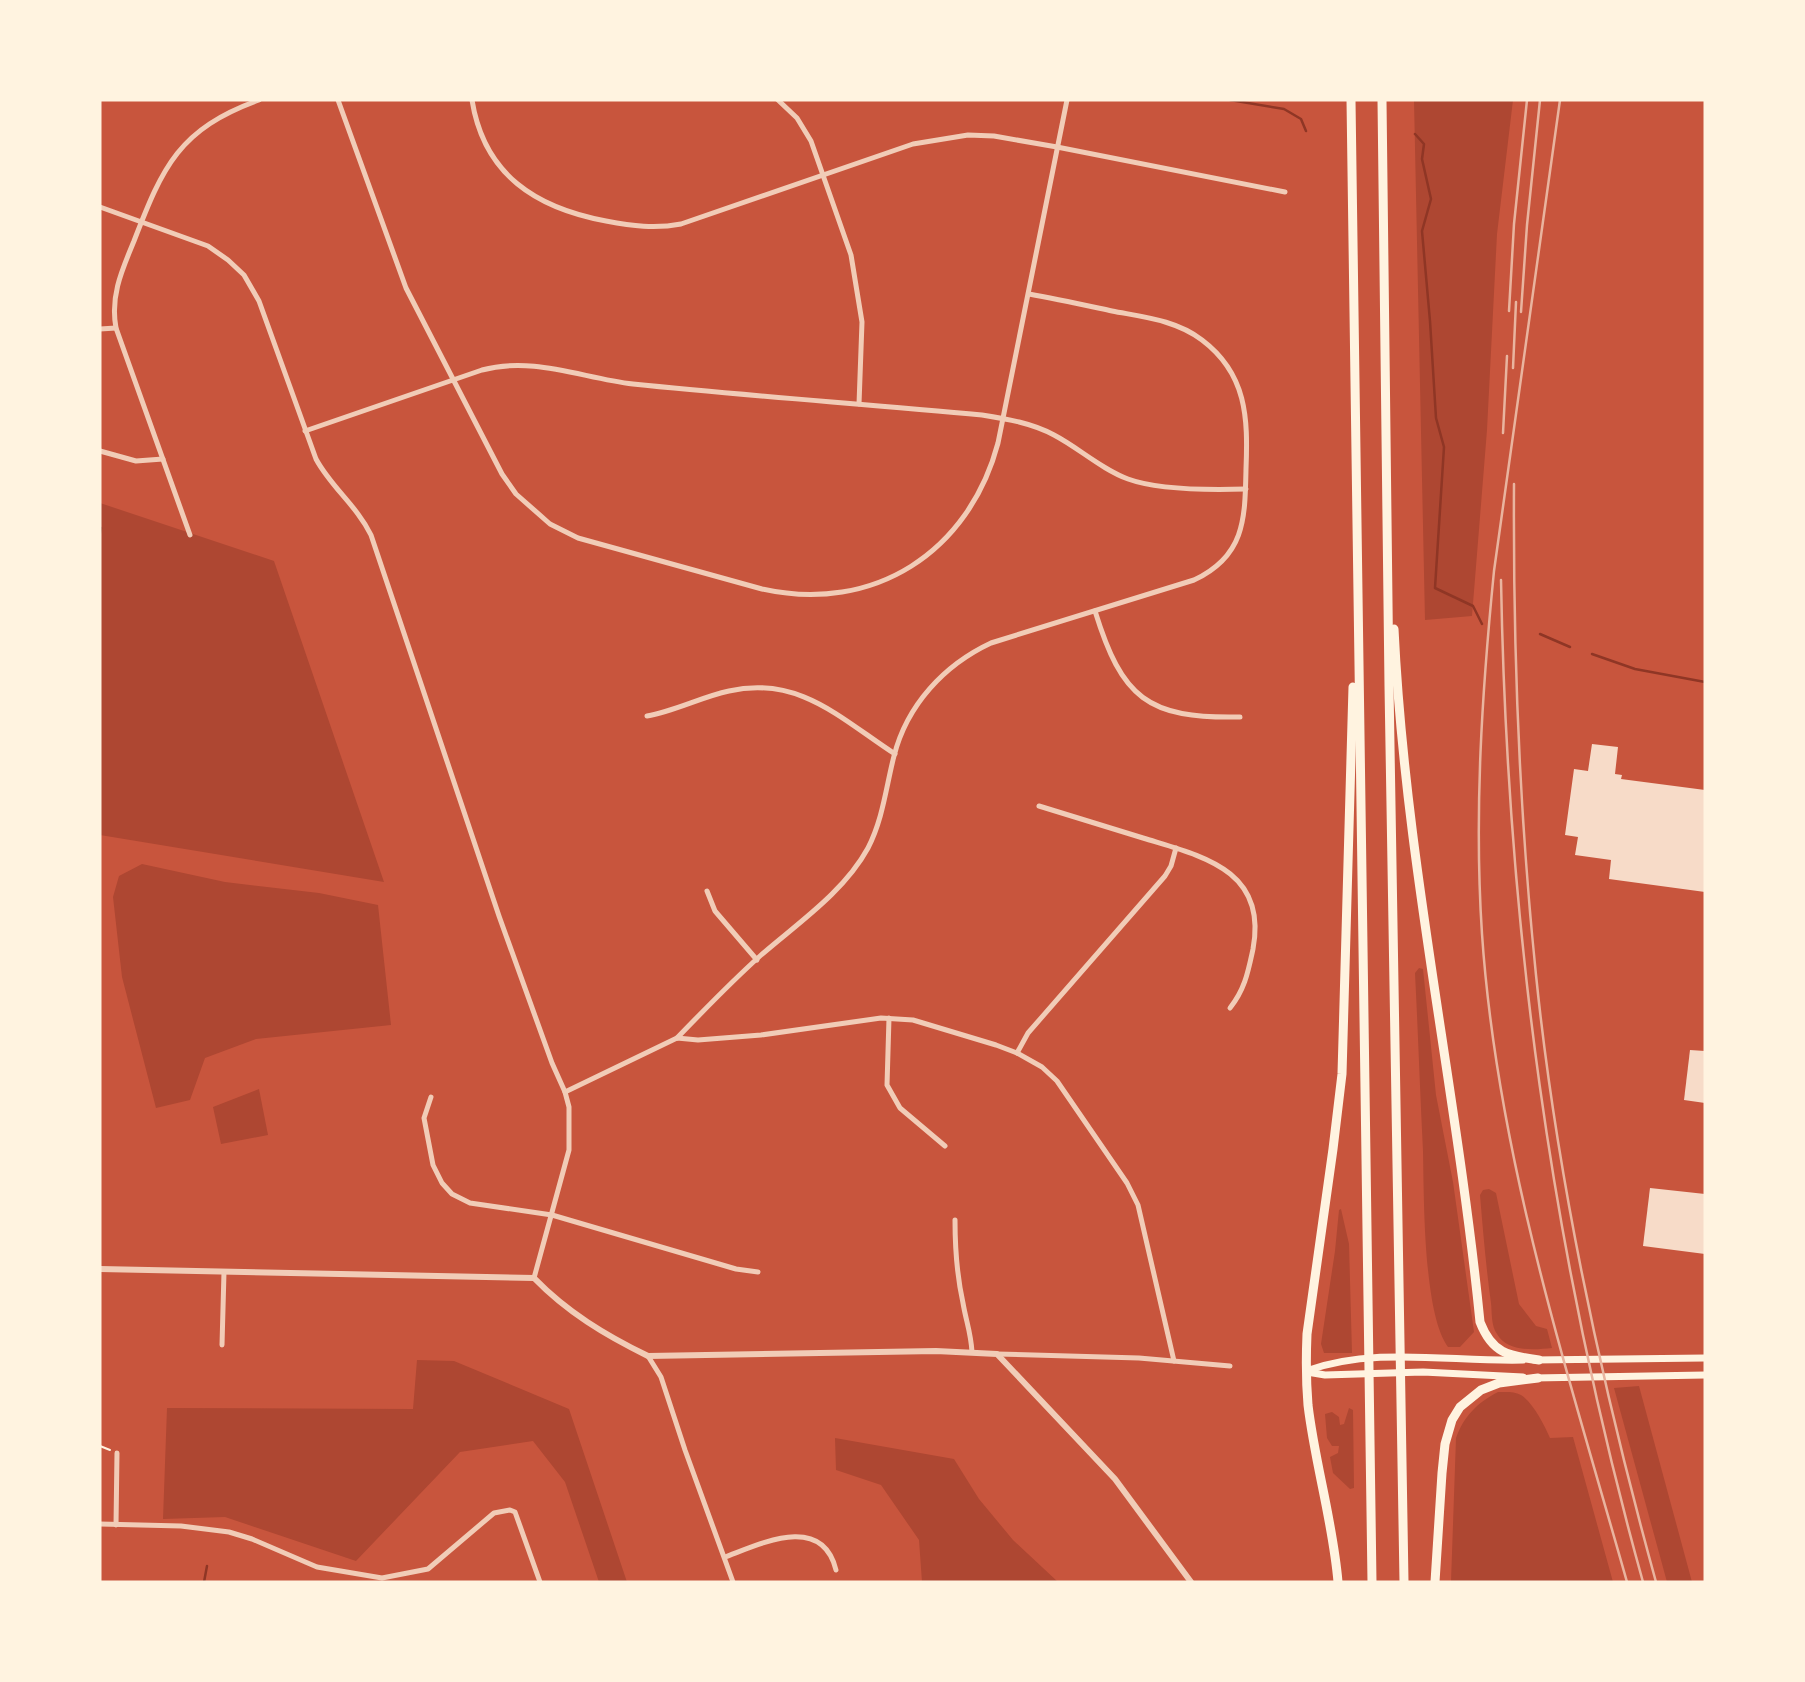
<svg xmlns="http://www.w3.org/2000/svg" width="1805" height="1682" viewBox="0 0 1805 1682" font-family="'PT Sans',sans-serif">
  <rect width="100%" height="100%" fill="#c8553d"/>
  <g fill="#ae4732">
    <path d="M1414,100h99l-16,134 -10,196 -15,186 -47,4z"/>
    <path d="M100,503l174,58 110,321 -284,-47z"/>
    <path d="M142,864l83,18 94,11 59,12 13,120 -135,14 -51,19 -15,42 -34,8 -34,-131 -9,-80 6,-21z"/>
    <path d="M1419,968l4,1 13,126 17,87 21,150 -14,15h-12c-25,-34 -24,-151 -25,-196 -3,-60 -5,-119 -8,-178z"/>
    <path d="M259,1089l9,46 -47,9 -8,-37z"/>
    <path d="M1489,1189l7,4 23,111 17,22 11,3 5,19c-18,2 -45,4 -55,-14 -6,-8 -5,-22 -6,-31 -5,-36 -8,-72 -11,-108l3,-5z"/>
    <path d="M1341,1209l8,35 3,109h-28l-3,-9 14,-93 4,-41z"/>
    <path d="M417,1360l37,1 115,48 58,173h-28l-34,-100 -32,-41 -73,11 -104,109 -131,-44 -62,2 4,-111 246,1z"/>
    <path d="M1639,1386l53,196h-25l-53,-194z"/>
    <path d="M1498,1392c7,0 16,-1 23,3 12,8 23,29 29,43l23,-1 40,145h-162l5,-144c8,-22 21,-35 42,-46z"/>
    <path d="M1349,1408l4,2 1,78 -4,1 -17,-16 -3,-16 8,-4 1,-7h-7l-5,-8 -2,-24 7,-2 7,5 1,8 4,-1z"/>
    <path d="M835,1438l119,21 25,40 34,41 45,42h-136l-3,-42 -38,-55 -45,-15z"/>
  </g>
  <g fill="none" stroke-linecap="round" stroke-linejoin="round">
    <g stroke="#8f3625" stroke-width="2.5">
      <path d="M1230,100l54,9 17,10 5,12"/>
      <path d="M1415,134l9,10 -2,15 9,40 -9,32 8,90 6,97 8,29 -9,141 38,18 9,18"/>
      <path d="M100,533l1,-5"/>
      <path d="M1540,634l30,13"/>
      <path d="M1592,654l43,15 70,13"/>
      <path d="M204,1582l3,-16"/>
    </g>
  </g>
  <g fill="#f7dbc8">
    <path d="M1592,744l26,3 -3,27 7,1 -1,4 84,11v102l-96,-13 2,-19 -36,-5 3,-18 -13,-2 9,-66 14,2z"/>
    <path d="M1690,1050l15,1v52l-21,-3z"/>
    <path d="M1650,1188l55,6v60l-62,-8z"/>
  </g>
  <g fill="none" stroke-linecap="round" stroke-linejoin="round">
    <path stroke="#fff3e0" stroke-width="2" d="M100,1446l10,4"/>
    <g stroke="#f1ccb7" stroke-width="5">
      <path d="M338,100l68,188 96,186 14,20 34,30 28,14 184,51c112,25 207,-37 236,-146l69,-343"/>
      <path d="M472,100c12,75 64,108 134,121 26,5 49,8 75,3l232,-80 55,-9 26,1 63,11 228,45"/>
      <path d="M778,100l19,18 14,23 40,114 11,67 -3,82"/>
      <path d="M100,207l108,39 20,14 16,15 15,26 57,158c15,28 41,47 55,76l128,381 53,147 13,29 4,15v43l-35,128"/>
      <path d="M100,329l16,-1"/>
      <path d="M305,431l177,-61c51,-14 100,8 151,14 116,12 233,20 349,31 25,4 50,8 72,20 25,13 47,34 74,44 30,11 85,11 118,10"/>
      <path d="M100,451l36,10 27,-2"/>
      <path d="M190,535l-74,-207c-6,-32 6,-58 18,-87 29,-75 45,-112 125,-141"/>
      <path d="M1095,611c27,87 52,108 145,106"/>
      <path d="M647,716c28,-5 54,-19 82,-25 70,-16 112,28 166,63"/>
      <path d="M1039,806c35,11 69,21 104,32 58,18 125,31 110,111 -5,23 -8,40 -23,59"/>
      <path d="M707,891l8,20 42,49"/>
      <path d="M889,1018l-2,67 13,23 45,38"/>
      <path d="M677,1038c27,-28 54,-56 83,-82 38,-33 84,-64 108,-108 15,-29 18,-61 26,-92 13,-51 50,-91 97,-113l203,-63c51,-24 51,-61 52,-111 2,-51 1,-95 -44,-129 -26,-20 -59,-23 -90,-29 -28,-6 -55,-12 -83,-17"/>
      <path d="M1017,1053l11,-20 137,-157 6,-10 5,-18"/>
      <path d="M565,1092l112,-54 21,2 63,-5 120,-17 32,2 83,25 21,8 25,14 15,14 70,102 11,22 36,156"/>
      <path d="M431,1097l-7,21 9,47 9,18 10,11 18,9 82,12 184,54 22,3"/>
      <path d="M955,1220c0,28 2,56 8,83 3,18 8,30 9,49"/>
      <path d="M222,1345l2,-73"/>
      <path d="M997,1354l142,4 91,8"/>
      <path d="M648,1356l13,21 24,73 48,132"/>
      <path d="M100,1524l81,2 48,6 23,7 65,28 65,11 46,-9 66,-56 16,-3 5,2 25,70"/>
      <path d="M116,1525l1,-72"/>
      <path d="M725,1557c35,-13 97,-44 111,13"/>
    </g>
    <path stroke="#f1ccb7" stroke-width="6" d="M100,1269l434,9c33,34 71,57 114,78l288,-5 61,3 118,125 76,103"/>
    <g stroke="#fff3e0" stroke-width="7">
      <path d="M1534,1360l171,-2"/>
      <path d="M1306,1371c69,-25 145,-9 217,-11"/>
      <path d="M1307,1372l18,3 98,-3 100,5"/>
      <path d="M1534,1378l171,-3"/>
    </g>
    <g stroke="#fff3e0" stroke-width="9">
      <path d="M1351,100l21,1482"/>
      <path d="M1382,100l7,586 15,896"/>
      <path d="M1394,629c11,232 63,461 86,693 12,31 28,34 59,38"/>
      <path d="M1338,1582c-5,-60 -23,-118 -30,-177 -2,-24 -2,-48 -1,-71l26,-185 9,-75 11,-387"/>
      <path d="M1435,1582l7,-109 3,-29 7,-24 8,-13 21,-17 18,-7 39,-5"/>
    </g>
    <g stroke="#e9b49f" stroke-width="2.5">
      <path d="M1560,100l-66,471c-12,121 -20,242 -12,363 15,222 85,436 145,648"/>
      <path d="M1509,311l5,-87 13,-124"/>
      <path d="M1521,312l6,-87 13,-125"/>
      <path d="M1513,368l3,-66"/>
      <path d="M1503,433l4,-77"/>
      <path d="M1514,484c-1,164 5,327 22,491 21,205 65,408 120,607"/>
      <path d="M1501,580c6,343 50,672 142,1002"/>
    </g>
  </g>
  <rect width="1805" height="1682" fill="none" stroke="#fff3e0" stroke-width="203"/>
</svg>
